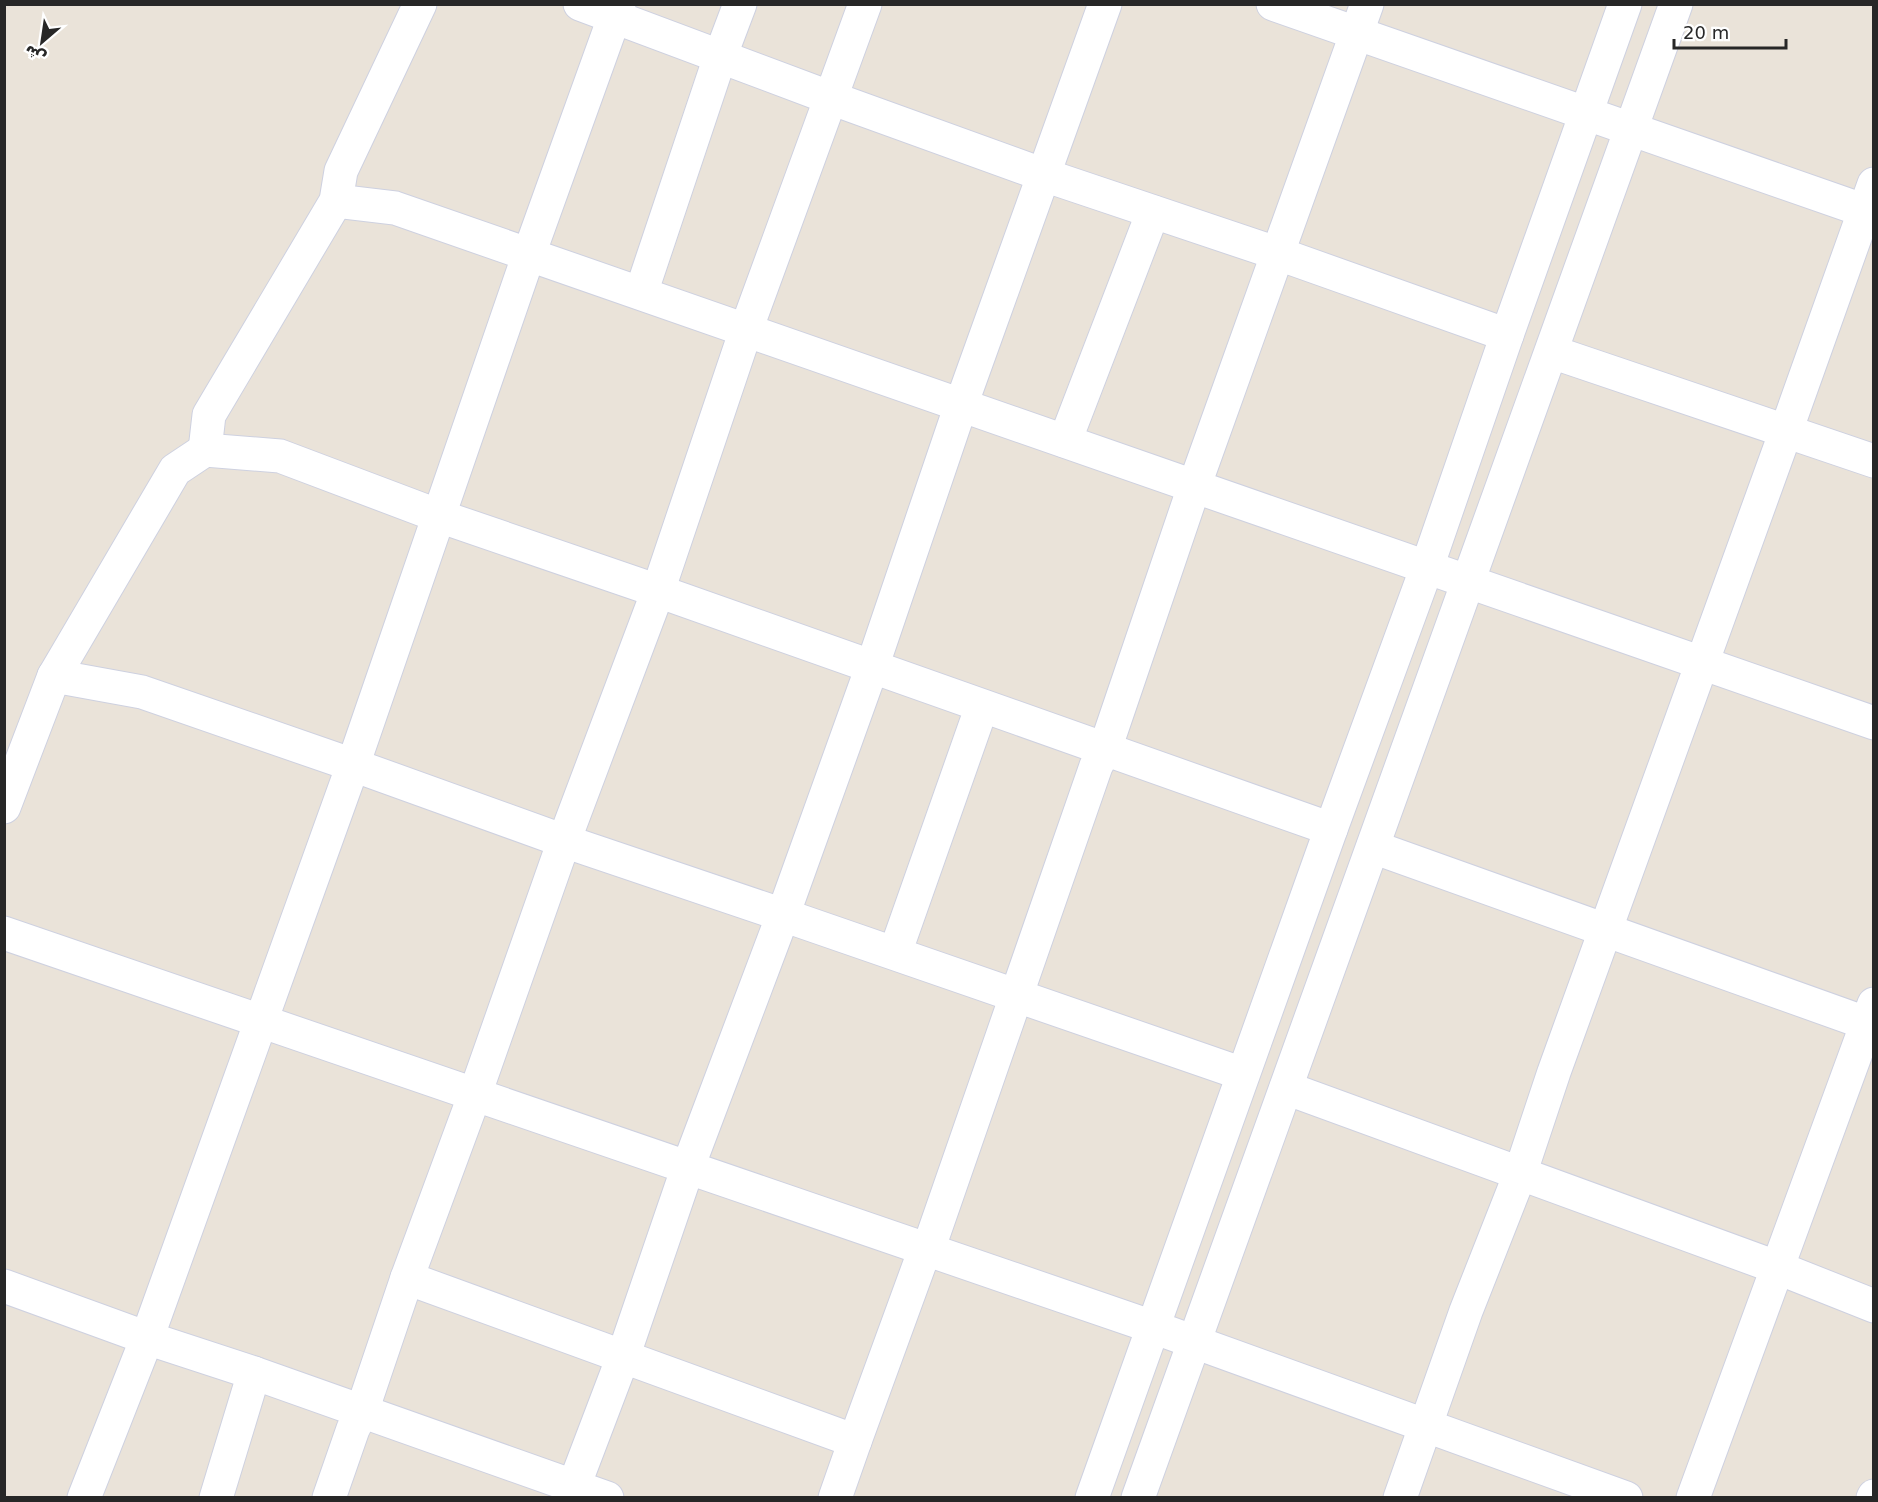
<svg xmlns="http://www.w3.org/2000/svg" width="1878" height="1502" viewBox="0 0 1878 1502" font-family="'DejaVu Sans','Noto Sans Arabic',sans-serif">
  <rect width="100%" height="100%" fill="#eae3d9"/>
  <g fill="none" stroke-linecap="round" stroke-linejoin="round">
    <defs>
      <g id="street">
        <path d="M580,4l251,94 213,77 235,79 228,81"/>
        <path d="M1273,4l601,210"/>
        <path d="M336,201l59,7 1479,515"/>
        <path d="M641,293l79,-236 20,-53"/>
        <path d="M1552,352l322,109"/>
        <path d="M1065,441l88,-229"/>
        <path d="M205,450l4,-35 127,-214 5,-30 79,-167"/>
        <path d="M54,676l88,16 211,73 211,76 219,74 460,159"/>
        <path d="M4,807l50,-131 121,-206 30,-20 75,6 159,60 219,75 673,238"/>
        <path d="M1373,847l501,179"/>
        <path d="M4,933l1149,394 473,171"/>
        <path d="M895,953l87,-247"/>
        <path d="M1286,1088l490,179 98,39"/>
        <path d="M407,1278l448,163 -20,57"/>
        <path d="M4,1286l143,52 107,35 353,125"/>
        <path d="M855,1441l65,-178 8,-13 168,-484 9,-17 89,-262 173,-483"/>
        <path d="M574,1486l49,-129 65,-190 95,-252 89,-248 89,-262 144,-401"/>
        <path d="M84,1498l63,-160 206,-573 176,-511 90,-250"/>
        <path d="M216,1498l38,-125"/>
        <path d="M329,1498l24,-69 9,-18 45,-133 68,-184 89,-253 94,-250 88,-261 119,-326"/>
        <path d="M1400,1498l66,-187 54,-137 34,-102 232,-641 88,-247"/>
        <path d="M1693,1498l181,-494"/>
        <path d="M1873,1498l1,-2"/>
      </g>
      <g id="secondary">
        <path d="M1092,1498l239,-669 96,-262 80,-232 118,-331"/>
        <path d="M1138,1498l538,-1494"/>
      </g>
    </defs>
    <use href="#street" stroke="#ced1e0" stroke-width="35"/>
    <use href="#secondary" stroke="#ced1e0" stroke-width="35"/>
    <use href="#street" stroke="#fff" stroke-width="33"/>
    <use href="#secondary" stroke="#fff" stroke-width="33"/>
  </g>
  <rect width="1878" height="1502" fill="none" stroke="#272727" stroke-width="12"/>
  <g transform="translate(42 42) rotate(209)" stroke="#ffffff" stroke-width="4.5" paint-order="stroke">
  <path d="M0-4.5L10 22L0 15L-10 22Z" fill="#272727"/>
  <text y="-9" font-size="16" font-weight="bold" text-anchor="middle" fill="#272727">ش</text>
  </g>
  <path d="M1674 39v9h112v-9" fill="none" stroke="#272727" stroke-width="3"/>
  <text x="1683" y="39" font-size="18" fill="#272727" stroke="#ffffff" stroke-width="4.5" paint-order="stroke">20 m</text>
</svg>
